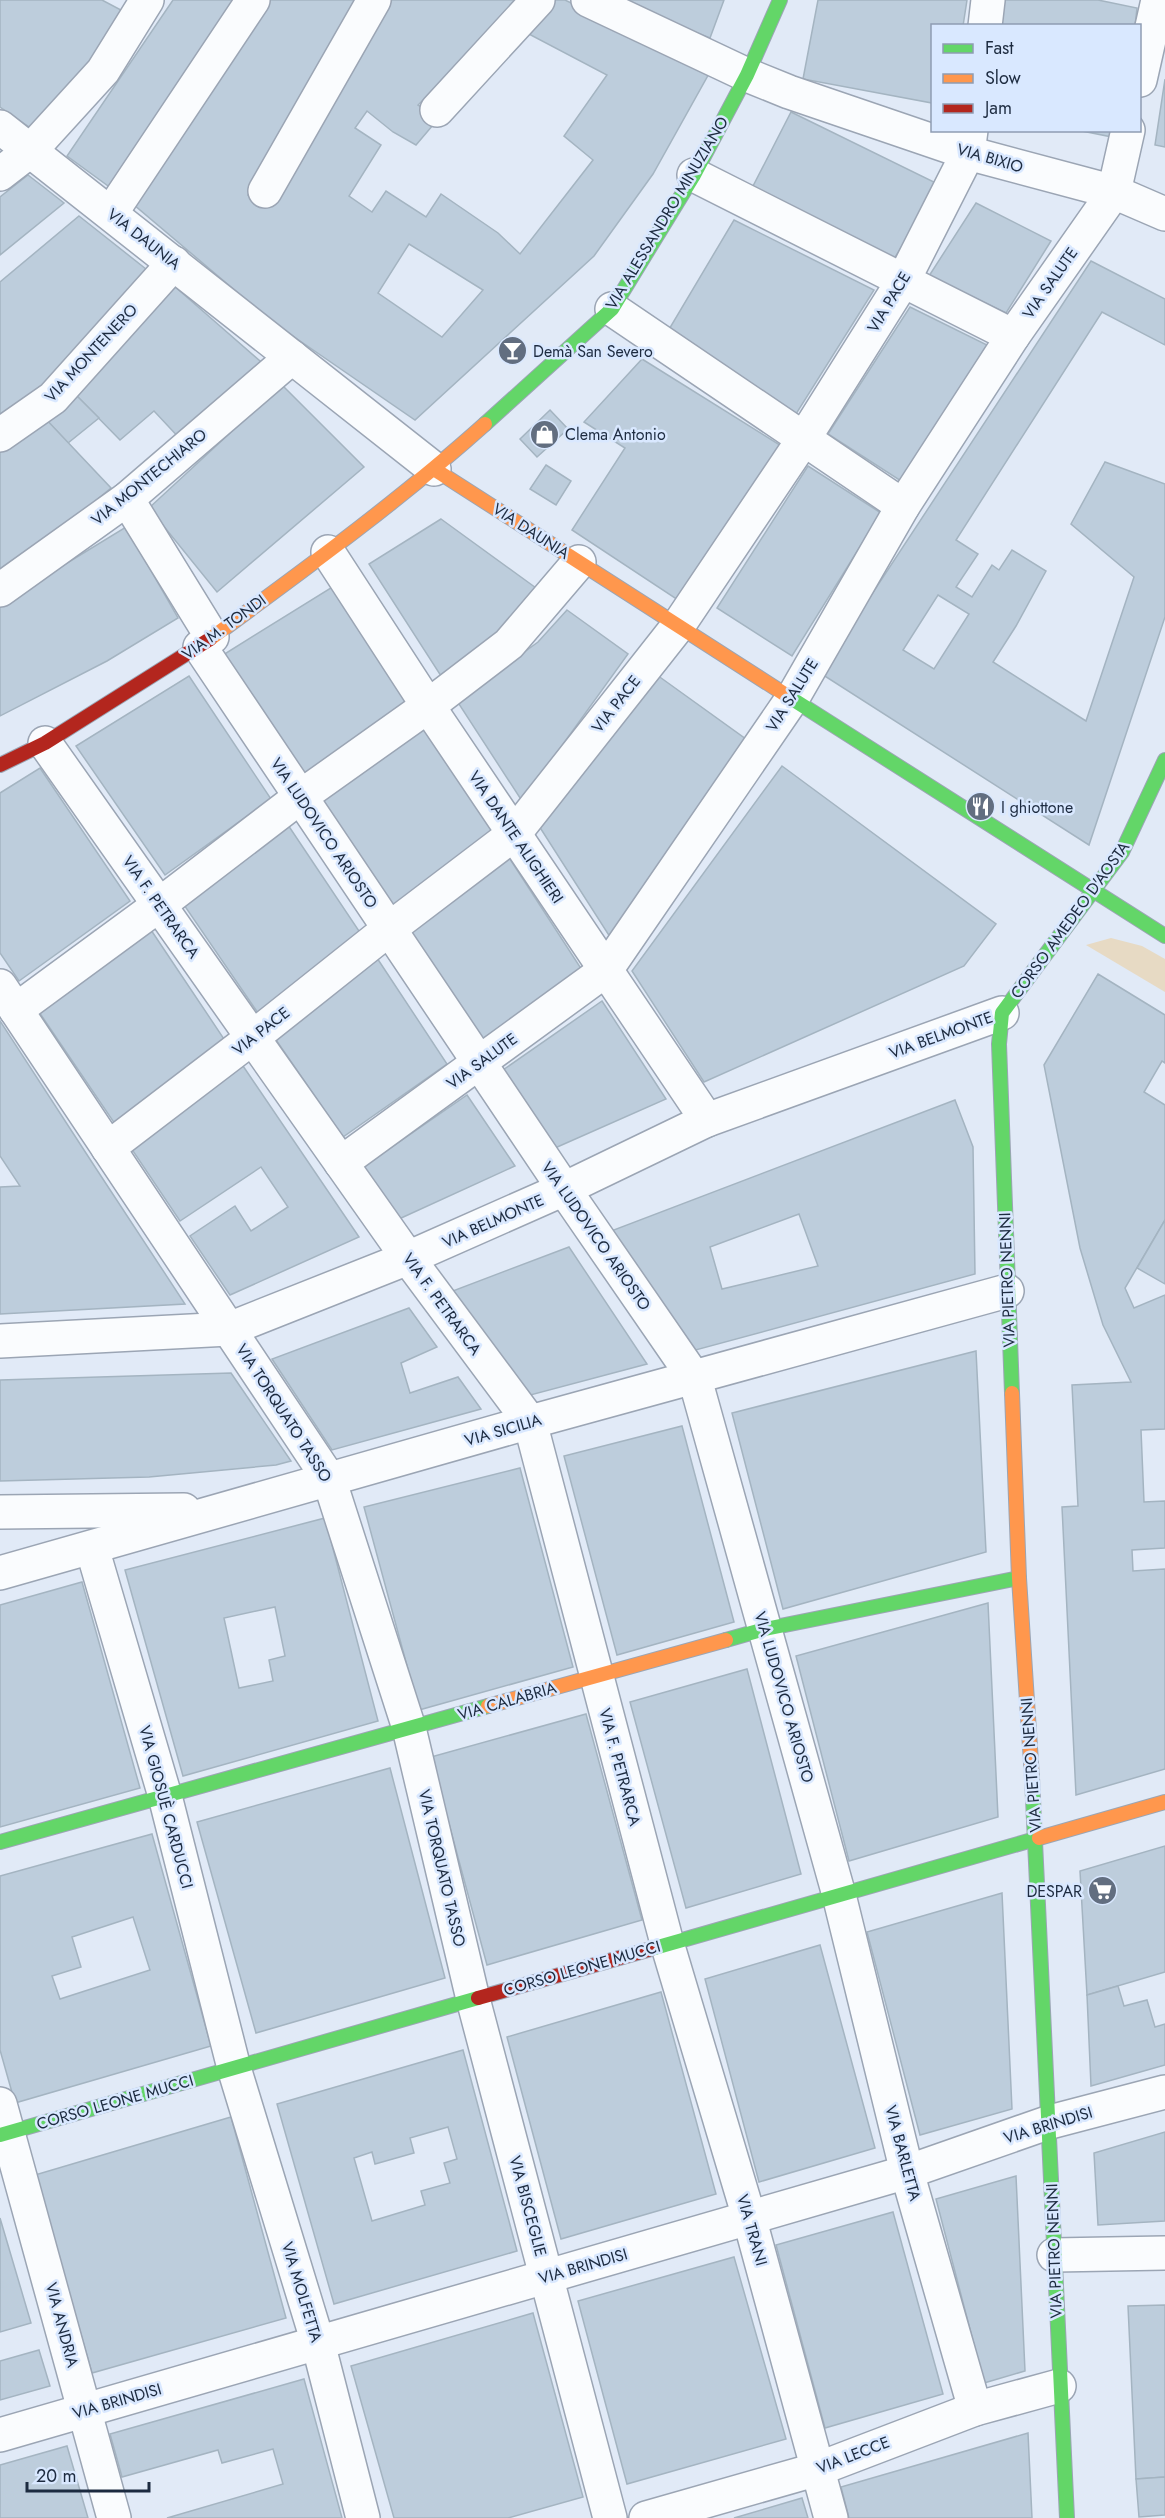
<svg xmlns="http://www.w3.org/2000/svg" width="1165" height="2518" viewBox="0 0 1165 2518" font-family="Jost,sans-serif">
  <rect width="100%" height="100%" fill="#e1eaf7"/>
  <path fill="#e7dac4" d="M1111,938l31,8 23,13v33l-79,-47z"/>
  <g fill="#bdcddc" stroke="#a4b4c1" stroke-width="1.5" fill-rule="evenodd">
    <path d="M0,0h102l19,10 -29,50 -57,71 -35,-24z"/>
    <path d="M173,0h69l-127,191 -48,-35z"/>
    <path d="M266,0h95l-113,195 19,11 94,-149 31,-57h131l-105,105 21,13 -23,27 -23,-13 -26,-21 -12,17 26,17 -32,51 23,16 14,-21 40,26 15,-23 57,39 22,21 73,-94 -29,-24 43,-61 -82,-43 23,-32h17l146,70 -58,104 -59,82 -179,164 -144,-99 -138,-117zM409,244l74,46 -41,47 -64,-44z"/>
    <path d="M629,0h95l-14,38 -83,-33z"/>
    <path d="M818,0h149l-4,26h-31v77l-129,-24z"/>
    <path d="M1005,0h93l39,8 -2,18h-134z"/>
    <path d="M1165,79v68l-10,-2z"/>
    <path d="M791,112l149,73 -46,74 -143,-69z"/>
    <path d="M1077,130h41l-1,8z"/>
    <path d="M28,175l36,28 -64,52v-58z"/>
    <path d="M976,203l75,38 -45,72 -77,-37z"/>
    <path d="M79,216l72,57 -90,98 -61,49v-138z"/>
    <path d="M734,220l140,70 -78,124 -128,-83z"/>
    <path d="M1091,261l74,38v46l-63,-33 -146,228 22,14 -22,33 16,10 20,-32 7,5 13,-20 34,21 -30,55 -23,36 93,59 48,-144 -63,-53 34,-62 60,22v133l-76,228 -269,-172zM938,595l31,19 -35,55 -31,-19z"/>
    <path d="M173,285l94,82 -84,75 -29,-31 -34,29 -48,-49z"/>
    <path d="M910,307l77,38 -86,136 -73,-47z"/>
    <path d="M642,359l141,88 -102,155 -109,-72 53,-82 -41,-26z"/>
    <path d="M282,385l82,82 -147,125 -68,-84z"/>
    <path d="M72,391l27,27 -31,25 -26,-28z"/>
    <path d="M550,410l18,19 -31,28 -17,-18z"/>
    <path d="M42,415l69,73 -56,46 -34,20 3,6 -24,13v-126z"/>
    <path d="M546,465l25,16 -15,24 -26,-16z"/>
    <path d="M808,466l73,47 -89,143 -75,-48z"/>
    <path d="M441,519l102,74 -25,27 -77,56 -72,-112z"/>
    <path d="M126,527l52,91 -71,43 -107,55v-112z"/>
    <path d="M334,586l74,114 -104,75 -81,-120z"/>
    <path d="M567,610l61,44 -106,147 -65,-100 81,-59z"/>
    <path d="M650,670l100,72 -140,195 -71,-111z"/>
    <path d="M189,676l82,123 -106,76 -89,-129z"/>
    <path d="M424,725l70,108 -100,76 -72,-108z"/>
    <path d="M782,766l214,158 -32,42 -260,116 -72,-111z"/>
    <path d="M40,768l90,133 -111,80 -19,-28v-160z"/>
    <path d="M288,825l73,109 -103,79 -76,-111z"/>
    <path d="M508,856l74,114 -100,69 -72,-107z"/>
    <path d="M149,927l75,112 -109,85 -78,-115z"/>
    <path d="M377,958l70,106 -104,73 -69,-100z"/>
    <path d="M1098,974l67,41v48l-3,-2 -18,31 21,13v115l-40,68 9,20 31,-13v134l-24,1 3,72 21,-1v47l-33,2 1,21 32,-2v200l-89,26 -14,-288 16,-1 -6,-121 59,-3 -28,-57 -23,-77 -36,-183z"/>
    <path d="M602,1001l64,98 -111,49 -52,-78z"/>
    <path d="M0,1021l97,149 88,134 -185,10v-127l20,-1 -20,-30z"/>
    <path d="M241,1063l118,174 -129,58 -40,-59 45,-30 16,25 37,-24 -27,-40 -81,54 -49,-73z"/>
    <path d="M467,1095l48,71 -116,53 -36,-52z"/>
    <path d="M955,1100l18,47 2,127 -283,77 -81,-120zM799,1214l19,52 -96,23 -12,-42z"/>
    <path d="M1165,1220v64l-28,-16z"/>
    <path d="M569,1247l78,117 -124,33 -73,-105z"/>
    <path d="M409,1308l28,39 -36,16 9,30 48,-16 23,32 -149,41 -60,-91z"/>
    <path d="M976,1351l10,201 -203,57 -51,-196z"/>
    <path d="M231,1373l60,88 -15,4 -127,12 -149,4v-101z"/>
    <path d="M682,1426l52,196 -117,33 -53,-199z"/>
    <path d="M520,1468l53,199 -154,43 -55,-203z"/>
    <path d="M325,1518l53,203 -195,55 -58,-206zM275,1607l10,49 -16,4 4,21 -34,7 -15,-70z"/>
    <path d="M82,1582l58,206 -140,39v-222z"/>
    <path d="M988,1603l10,214 -149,44 -53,-205z"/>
    <path d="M747,1669l54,205 -115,34 -56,-206z"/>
    <path d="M586,1714l56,206 -155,45 -56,-208z"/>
    <path d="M390,1768l55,210 -189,55 -59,-211z"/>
    <path d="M152,1834l59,212 -196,57 -15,-53v-174zM133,1917l17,53 -90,29 -8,-23 29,-9 -9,-30z"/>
    <path d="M1165,1846v126l-78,23 -7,-124z"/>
    <path d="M1002,1893l10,216 -92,26 -53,-203z"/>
    <path d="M820,1945l55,203 -116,34 -54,-203z"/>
    <path d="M1118,1986l6,20 23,-6 8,27 10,-3v41l-74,21 -4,-91z"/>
    <path d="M661,1992l55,202 -155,45 -54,-202z"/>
    <path d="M463,2050l54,201 -183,53 -57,-200zM448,2127l9,32 -13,4 6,20 -29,8 4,14 -53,16 -18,-63 18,-6 3,12 39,-11 -4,-15z"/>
    <path d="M231,2117l55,201 -194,55 -57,-198z"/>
    <path d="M1165,2132v89l-67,4 -4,-72z"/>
    <path d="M1016,2176l9,195 -41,12 -48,-184z"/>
    <path d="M893,2212l50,182 -118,34 -49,-183z"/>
    <path d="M0,2218l31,105 -31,9z"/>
    <path d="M734,2257l52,182 -159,45 -49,-183z"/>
    <path d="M1165,2305v172l-29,2 -8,-173z"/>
    <path d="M533,2313l50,184 -75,21h-114l-43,-152z"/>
    <path d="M39,2350l11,36 -50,14v-39z"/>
    <path d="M304,2379l38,139h-175l116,-34 -10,-35 -51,14 -4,-13 -96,27 -12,-43z"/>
    <path d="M1028,2433l4,85h-183l-8,-31z"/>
    <path d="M67,2446l21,72h-88v-53z"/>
    <path d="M1165,2477v38l-26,2 -3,-38z"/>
    <path d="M802,2498l6,20h-74z"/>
  </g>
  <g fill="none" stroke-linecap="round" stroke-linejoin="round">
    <defs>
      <g id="street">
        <path d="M588,0l159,75 42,17 179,61 146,39 51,22"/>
        <path d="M985,26l3,-26"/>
        <path d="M1140,80l18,-80"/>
        <path d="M437,110l101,-110"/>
        <path d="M0,127l434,342"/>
        <path d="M0,174l31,-24 72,-79 44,-71"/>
        <path d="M694,175l319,161"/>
        <path d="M265,191l109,-191"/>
        <path d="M111,213l142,-213"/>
        <path d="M612,309l291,197"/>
        <path d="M0,435l53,-37 121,-135"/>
        <path d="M127,499l85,138"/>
        <path d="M328,552l100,154 279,414"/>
        <path d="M0,590l127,-91 165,-142"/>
        <path d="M200,647l364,542 131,190 144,516 68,277 68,237"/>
        <path d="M45,743l363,515 122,164 137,521 82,274 82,301"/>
        <path d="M0,986l329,493 80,249 64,271 137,519"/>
        <path d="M16,1010l143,-105 141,-108 128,-91 81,-62 70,-82"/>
        <path d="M108,1148l144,-110 137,-109 125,-95 164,-208 125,-186 100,-159 65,-128 3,-23"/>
        <path d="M341,1163l265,-193 186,-271 111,-193 110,-170 101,-144 14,-62"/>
        <path d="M0,1341l229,-12 179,-71 156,-69 143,-69 295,-107"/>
        <path d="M0,1512l184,-2"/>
        <path d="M92,1548l73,248 69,272 84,275 45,175"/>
        <path d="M0,1573l530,-151 477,-131"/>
        <path d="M0,2104l114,414"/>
        <path d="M1054,2255l111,-2"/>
        <path d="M0,2435l907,-263 143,-50 115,-30"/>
        <path d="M646,2518l172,-49 157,-60 84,-23"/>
      </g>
      <g id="fast">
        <path d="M485,424l127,-115 82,-134 53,-100 33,-75"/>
        <path d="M786,695l379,241"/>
        <path d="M1012,1393l-13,-349 3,-31 120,-161 43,-92"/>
        <path d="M726,1640l39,-11 254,-51"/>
        <path d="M1032,1778l35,740"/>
        <path d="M0,1842l488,-136"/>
        <path d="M651,1949l388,-111"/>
        <path d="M0,2135l478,-137"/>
      </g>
      <g id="slow">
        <path d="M434,469l352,226"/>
        <path d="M210,639c94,-69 188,-137 275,-215"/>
        <path d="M1012,1393l7,185 13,200"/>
        <path d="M488,1706l238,-66"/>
        <path d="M1039,1838l126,-36"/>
      </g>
      <g id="jam">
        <path d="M0,765l45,-22 165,-104"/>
        <path d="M478,1998l173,-49"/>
      </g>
    </defs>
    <use href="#street" stroke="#9ba5b4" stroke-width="36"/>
    <use href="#fast" stroke="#9ba5b4" stroke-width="16"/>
    <use href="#slow" stroke="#9ba5b4" stroke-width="16"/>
    <use href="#jam" stroke="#9ba5b4" stroke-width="16"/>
    <use href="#street" stroke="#fafcfe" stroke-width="33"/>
    <use href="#fast" stroke="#63d668" stroke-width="14"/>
    <use href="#slow" stroke="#ff974d" stroke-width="14"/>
    <use href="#jam" stroke="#b3261e" stroke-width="14"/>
  </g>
  <defs>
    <symbol id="bar-disc" viewBox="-11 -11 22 22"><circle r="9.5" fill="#626e80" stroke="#d9e8ff"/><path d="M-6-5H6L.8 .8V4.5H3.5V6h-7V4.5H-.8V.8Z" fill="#fff"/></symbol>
    <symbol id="shop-disc" viewBox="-11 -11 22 22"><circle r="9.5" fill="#626e80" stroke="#d9e8ff"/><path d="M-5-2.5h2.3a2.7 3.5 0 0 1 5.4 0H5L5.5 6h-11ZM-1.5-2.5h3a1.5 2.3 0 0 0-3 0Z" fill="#fff"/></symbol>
    <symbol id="restaurant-disc" viewBox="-11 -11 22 22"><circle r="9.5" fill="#626e80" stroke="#d9e8ff"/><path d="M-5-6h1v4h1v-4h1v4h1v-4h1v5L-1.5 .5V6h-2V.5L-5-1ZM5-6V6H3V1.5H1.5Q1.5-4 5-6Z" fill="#fff"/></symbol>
    <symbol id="supermarket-disc" viewBox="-11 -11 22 22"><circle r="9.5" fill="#626e80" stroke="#d9e8ff"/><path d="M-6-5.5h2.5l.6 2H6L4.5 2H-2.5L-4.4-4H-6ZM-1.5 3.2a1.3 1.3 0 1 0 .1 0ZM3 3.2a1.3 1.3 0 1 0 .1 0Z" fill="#fff"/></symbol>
  </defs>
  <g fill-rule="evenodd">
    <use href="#bar-disc" x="496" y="334" width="33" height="33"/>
    <use href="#shop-disc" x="528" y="418" width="33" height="33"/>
    <use href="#restaurant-disc" x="964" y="790" width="33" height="33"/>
    <use href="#supermarket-disc" x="1086" y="1874" width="33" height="33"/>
  </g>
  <g text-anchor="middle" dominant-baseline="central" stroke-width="5" stroke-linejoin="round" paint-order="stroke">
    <g font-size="16" fill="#1d2b40" stroke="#d9e8ff">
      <text transform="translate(990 158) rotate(16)">VIA BIXIO</text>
      <text transform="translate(667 213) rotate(-59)">VIA ALESSANDRO MINUZIANO</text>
      <text transform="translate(144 239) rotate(38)">VIA DAUNIA</text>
      <text transform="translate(1050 283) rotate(-55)">VIA SALUTE</text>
      <text transform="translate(889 302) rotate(-59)">VIA PACE</text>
      <text transform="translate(91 353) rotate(-47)">VIA MONTENERO</text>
      <text transform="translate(149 477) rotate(-39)">VIA MONTECHIARO</text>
      <text transform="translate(531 531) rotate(33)">VIA DAUNIA</text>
      <text transform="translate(224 627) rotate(-36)">VIA M. TONDI</text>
      <text transform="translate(792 695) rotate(-58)">VIA SALUTE</text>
      <text transform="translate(616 704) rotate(-52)">VIA PACE</text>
      <text transform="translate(324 833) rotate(56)">VIA LUDOVICO ARIOSTO</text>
      <text transform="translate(516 837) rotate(56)">VIA DANTE ALIGHIERI</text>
      <text transform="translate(161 907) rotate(55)">VIA F. PETRARCA</text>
      <text transform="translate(1070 920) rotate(-54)">CORSO AMEDEO D'AOSTA</text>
      <text transform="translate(261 1031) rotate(-38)">VIA PACE</text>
      <text transform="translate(941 1035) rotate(-20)">VIA BELMONTE</text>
      <text transform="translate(482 1061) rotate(-36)">VIA SALUTE</text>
      <text transform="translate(493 1221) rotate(-24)">VIA BELMONTE</text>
      <text transform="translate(596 1236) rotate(55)">VIA LUDOVICO ARIOSTO</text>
      <text transform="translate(1007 1280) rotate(-92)">VIA PIETRO NENNI</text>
      <text transform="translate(442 1304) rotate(54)">VIA F. PETRARCA</text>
      <text transform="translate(284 1413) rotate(57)">VIA TORQUATO TASSO</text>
      <text transform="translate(503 1430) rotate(-16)">VIA SICILIA</text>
      <text transform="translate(784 1697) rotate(74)">VIA LUDOVICO ARIOSTO</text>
      <text transform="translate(507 1701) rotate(-16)">VIA CALABRIA</text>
      <text transform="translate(1031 1765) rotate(-94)">VIA PIETRO NENNI</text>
      <text transform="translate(620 1767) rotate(75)">VIA F. PETRARCA</text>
      <text transform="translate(166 1807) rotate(75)">VIA GIOSUÈ CARDUCCI</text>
      <text transform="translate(442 1868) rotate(77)">VIA TORQUATO TASSO</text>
      <text transform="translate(582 1968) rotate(-16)">CORSO LEONE MUCCI</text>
      <text transform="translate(115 2102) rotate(-16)">CORSO LEONE MUCCI</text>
      <text transform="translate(1048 2125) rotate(-17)">VIA BRINDISI</text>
      <text transform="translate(903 2153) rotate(75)">VIA BARLETTA</text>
      <text transform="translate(528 2206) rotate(75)">VIA BISCEGLIE</text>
      <text transform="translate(752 2230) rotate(74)">VIA TRANI</text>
      <text transform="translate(1054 2251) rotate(-92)">VIA PIETRO NENNI</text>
      <text transform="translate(583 2266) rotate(-16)">VIA BRINDISI</text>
      <text transform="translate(302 2292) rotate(73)">VIA MOLFETTA</text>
      <text transform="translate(62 2325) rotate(75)">VIA ANDRIA</text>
      <text transform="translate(117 2401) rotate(-16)">VIA BRINDISI</text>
      <text transform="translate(853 2455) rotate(-21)">VIA LECCE</text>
    </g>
    <g font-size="16" fill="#1d2b40" stroke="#d9e8ff" text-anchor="start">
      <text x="533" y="351">Demà San Severo</text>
      <text x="565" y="434">Clema Antonio</text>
      <text x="1001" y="807">I ghiottone</text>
      <text x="1082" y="1891" text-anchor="end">DESPAR</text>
    </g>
  </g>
  <rect x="931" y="24" width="210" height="108" fill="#d9e8ff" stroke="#8e9cb3" stroke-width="1.5"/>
  <rect x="943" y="44" width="30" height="9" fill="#63d668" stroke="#8e9cb3" stroke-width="1.5"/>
  <text x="985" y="54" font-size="18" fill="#1d2b40">Fast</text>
  <rect x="943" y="74" width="30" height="9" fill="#ff974d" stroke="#8e9cb3" stroke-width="1.5"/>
  <text x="985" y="84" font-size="18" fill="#1d2b40">Slow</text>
  <rect x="943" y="104" width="30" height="9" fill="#b3261e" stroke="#8e9cb3" stroke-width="1.5"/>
  <text x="985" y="114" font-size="18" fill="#1d2b40">Jam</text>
  <path d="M27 2482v9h122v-9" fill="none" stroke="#1d2b40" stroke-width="3"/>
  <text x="36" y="2482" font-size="18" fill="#1d2b40" stroke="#d9e8ff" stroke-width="4.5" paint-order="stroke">20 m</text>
</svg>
